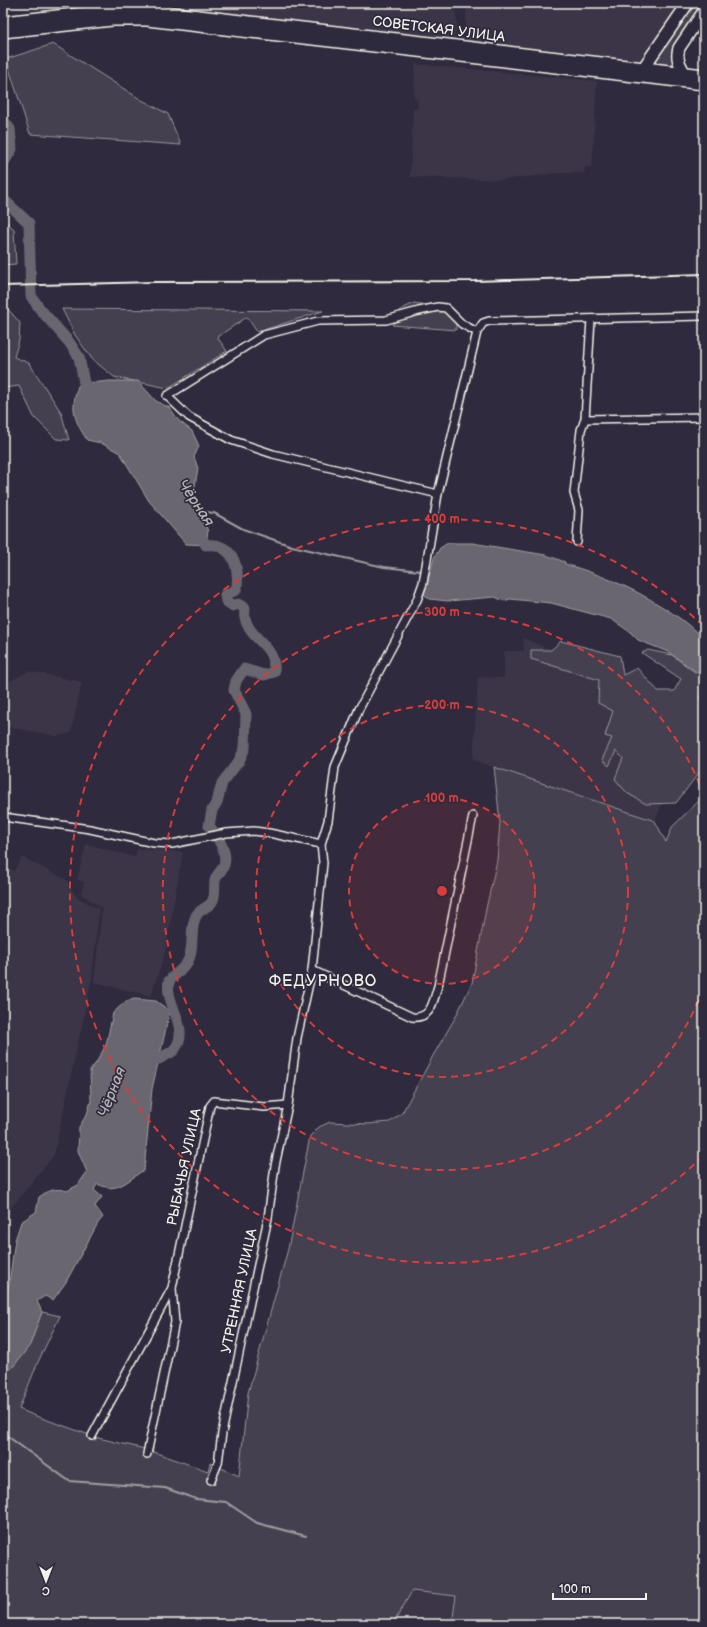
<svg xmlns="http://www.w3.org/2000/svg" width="707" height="1627" viewBox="0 0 707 1627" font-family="'Balsamiq Sans',sans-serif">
  <rect width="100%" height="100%" fill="#2f2a3d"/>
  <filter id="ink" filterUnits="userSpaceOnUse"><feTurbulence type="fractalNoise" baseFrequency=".025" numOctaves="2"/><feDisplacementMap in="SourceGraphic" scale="8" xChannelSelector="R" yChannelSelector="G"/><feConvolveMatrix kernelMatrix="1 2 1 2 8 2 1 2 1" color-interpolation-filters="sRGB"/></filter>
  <g filter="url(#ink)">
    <g fill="#3b3647">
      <path d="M88,3h367l2,22 -1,10 -6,5 -235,-27 -128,-5z"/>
      <path d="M466,3h215l-41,58 -174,-20z"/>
      <path d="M415,64l182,17 -5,86h-7l-1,6h-25l-58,7 -91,-3 3,-68h4l1,-9 -4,-1z"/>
      <path d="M523,638l178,75 -46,108 -182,-61 5,-83 26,1v-27h20z"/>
      <path d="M29,671l53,11 -11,51 -14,3 -54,-10v-41z"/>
      <path d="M86,844l49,13 2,-8 46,3 -18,100 -14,44 -57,-14 8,-74 -21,-14 3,-12 -7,-2z"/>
      <path d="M22,857l45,23 2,6 9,12 21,11 -7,69 -38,177 -51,63v-353l11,6z"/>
      <path d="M411,1591l45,5 -4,28h-59z"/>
    </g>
    <g fill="#454050" stroke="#9c989c">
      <path d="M692,3h12v3l-30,46 2,15 -25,-2z"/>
      <path d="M53,44l87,55 28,15 13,31 -151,-11 -24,-75z"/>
      <path d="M3,219l11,10 2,35 -13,1z"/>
      <path d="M414,303c24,4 24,0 42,19v8l-64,-5 9,-10 -1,-5z"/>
      <path d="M3,308h4l13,15 -1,17 -5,17 15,6 32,49 8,28 -13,-1 -22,-22 -15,-31 -16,2z"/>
      <path d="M62,309l261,2 -66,21 -10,-15 -30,20 10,14 -59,37 -54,-11 -22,-18 -17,-24z"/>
      <path d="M561,641l59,15 3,19 14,-7 21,23h16l7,-12 -39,-26 6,-3 24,5 24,18 8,-3v17l-5,11 5,2v66l-28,37 -30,1 -19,-11 -12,-14 8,-21 -7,-7 -7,15 -7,-6 10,-22 -7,-2 8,-25 -15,-8 1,-23 -68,-21v-9h20z"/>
      <path d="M494,767l161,54 11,21 6,-15 32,-31v828h-252l4,-28 -44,-5 -19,33h-390v-249c18,-15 30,-42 39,-63l18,4 -22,46 -19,47 14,6 65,23 47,11 63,22 2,-8 29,13 9,-83 40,-144 22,-113 9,-9 11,-5 37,2 23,-2 12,-9 32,-59 21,-36 17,-35 14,-74 11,-49 3,-38z"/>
    </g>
    <g fill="#6a6670" stroke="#a19ea0">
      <path d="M109,381h29l18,20 14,7 8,12 14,11 7,15 -5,11 4,11 -4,24 7,23 7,16 -2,14 -20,-1 -37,-43 -29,-48 -19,-10 -14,-3c-13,-20 -17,-31 -9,-54 10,-5 20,-3 31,-5z"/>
      <path d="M448,543h24l74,12 19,7v2c34,10 66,23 96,42 7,4 14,9 21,14 7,5 13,12 22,16v34l-2,3h-4l-30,-21 -30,-12 -8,-8 -19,-13 -60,-16 -41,-4 -6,2 -9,-4 -47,4 -19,-2 -5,-5 10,-36 6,-10z"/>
      <path d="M135,999l21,2 14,10 -18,78 -8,81c-11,6 -20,18 -35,18 -4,-1 -9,-3 -12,-4l-3,6 8,7 -7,9 8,11 -5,6 -32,59 -13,18 -8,-4 -8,5 5,11 -12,33 -17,22 -10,8v-69l6,-22 6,-44 6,-18 15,-10 3,-15c9,-6 16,-10 28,-6l11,-6 9,-13 -9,-21 1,-24 8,-13 4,-13 -1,-31 6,-7 10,-18 7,-32 13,-12z"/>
    </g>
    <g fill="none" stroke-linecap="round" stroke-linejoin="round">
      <g stroke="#a19ea0" stroke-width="2">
        <path d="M197,511l17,2 29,16 49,17 92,21 36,4"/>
        <path d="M3,1433l66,48 96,7 31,11 30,3 31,21 49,13"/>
      </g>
      <g stroke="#6a6670" stroke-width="11">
        <path d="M3,120l7,9 2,20 -9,15"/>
        <path d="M3,199l26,24 2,73 9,13 29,33 10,15 5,26 9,11"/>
        <path d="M159,1059c4,-3 10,-5 14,-8 20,-20 -9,-47 -4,-70 6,-7 15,-12 19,-20 7,-14 1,-31 8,-45 3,-7 12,-8 16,-14 4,-6 2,-14 3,-21 1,-6 7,-10 9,-16 4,-14 -7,-29 -15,-39l3,-16 5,-8 5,-19 17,-22 6,-13 1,-34 -12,-24 2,-9 8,-12 20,6 10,-3c3,-26 -25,-33 -29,-54 -1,-3 0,-7 0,-10l-7,-4 -5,2 -7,-5 -1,-6 11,-5c4,-15 0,-38 -17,-44 -4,-2 -9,-1 -13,-1l-8,-13"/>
      </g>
      <defs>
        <g id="street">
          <path d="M591,319l-6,100 119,-2"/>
          <path d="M438,494l-165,-40 -42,-14 -42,-23 -22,-21 97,-61 54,-14 68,-1 33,-9 19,-4 8,1 16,16 15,8"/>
          <path d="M577,542l2,-32 -5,-17 7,-63 4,-11"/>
          <path d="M3,817l87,12 64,14 18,1 54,-11 28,-2 15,2 52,11"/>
          <path d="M312,970l100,47c20,2 21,-16 26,-31l35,-170"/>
          <path d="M92,1436l80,-148 38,-182 4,-5 50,6 24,-2"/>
          <path d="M147,1454l28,-132 -3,-33"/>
          <path d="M211,1480l7,-17 4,-30 46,-215 7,-52 13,-61 9,-67 15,-68 11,-107 -2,-19 7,-23 7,-54 24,-58 58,-109 6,-17 15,-89 39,-162 6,-9 6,-2 215,-5"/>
        </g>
        <g id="secondary">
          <path d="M3,22l108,-12h37l556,65"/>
          <path d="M3,32l109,-12h35l557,64"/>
          <path d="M644,67l44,-64"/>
          <path d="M684,72c-5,-9 -8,-14 -5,-24l25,-37"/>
        </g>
      </defs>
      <use href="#street" stroke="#f4f1e8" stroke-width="10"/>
      <use href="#secondary" stroke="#f4f1e8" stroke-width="14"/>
      <use href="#street" stroke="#2f2a3d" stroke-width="7"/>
      <use href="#secondary" stroke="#2f2a3d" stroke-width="11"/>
      <path stroke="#f4f1e8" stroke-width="2" d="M3,286l150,-4 322,-1 229,-7"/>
    </g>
  </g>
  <circle cx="442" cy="891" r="93" fill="#d93c3b" fill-opacity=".12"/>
  <g fill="none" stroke="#d93c3b" stroke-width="2" stroke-dasharray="7 5">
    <circle cx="442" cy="891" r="93"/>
    <circle cx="442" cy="891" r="186"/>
    <path d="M703 989A279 279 0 1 1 703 793"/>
    <path d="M703 1156A372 372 0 1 1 703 626"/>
  </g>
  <g text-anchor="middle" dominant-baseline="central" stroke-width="3.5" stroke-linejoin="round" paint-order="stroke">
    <g font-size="14" fill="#f4f1e8" stroke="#2f2a3d">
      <text transform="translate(439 29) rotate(7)">СОВЕТСКАЯ УЛИЦА</text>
      <text transform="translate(184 1167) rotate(-78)">РЫБАЧЬЯ УЛИЦА</text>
      <text transform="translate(239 1291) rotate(-78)">УТРЕННЯЯ УЛИЦА</text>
    </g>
    <g font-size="15" font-style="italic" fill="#b6b2b2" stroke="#2f2a3d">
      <text transform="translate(196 503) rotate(56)">Чёрная</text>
      <text transform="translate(112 1092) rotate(-69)">Чёрная</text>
    </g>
    <g font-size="16" letter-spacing="1" fill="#f4f1e8" stroke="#2f2a3d">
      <text x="323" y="981">ФЕДУРНОВО</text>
    </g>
  </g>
  <circle cx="442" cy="891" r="6" fill="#d93c3b" stroke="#2f2a3d" stroke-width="2"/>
  <g font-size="12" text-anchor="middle" font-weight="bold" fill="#d93c3b" stroke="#2f2a3d" stroke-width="3.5" stroke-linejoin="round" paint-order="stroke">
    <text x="442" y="523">400 m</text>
    <text x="442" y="616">300 m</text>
    <text x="442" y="709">200 m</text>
    <text x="442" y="802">100 m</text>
  </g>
  <rect width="707" height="1627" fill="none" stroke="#2f2a3d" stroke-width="16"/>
  <rect x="8" y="8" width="691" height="1611" fill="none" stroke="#f4f1e8" stroke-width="1.5" filter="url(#ink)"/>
  <g transform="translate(46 1581) rotate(180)" stroke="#2f2a3d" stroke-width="3" paint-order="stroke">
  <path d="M0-3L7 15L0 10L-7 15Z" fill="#f4f1e8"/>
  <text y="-6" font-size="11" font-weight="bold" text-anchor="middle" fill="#f4f1e8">С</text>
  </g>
  <path d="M553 1593v6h93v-6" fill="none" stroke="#f4f1e8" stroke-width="2"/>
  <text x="559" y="1593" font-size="12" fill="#f4f1e8" stroke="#2f2a3d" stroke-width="3" paint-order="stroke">100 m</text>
</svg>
